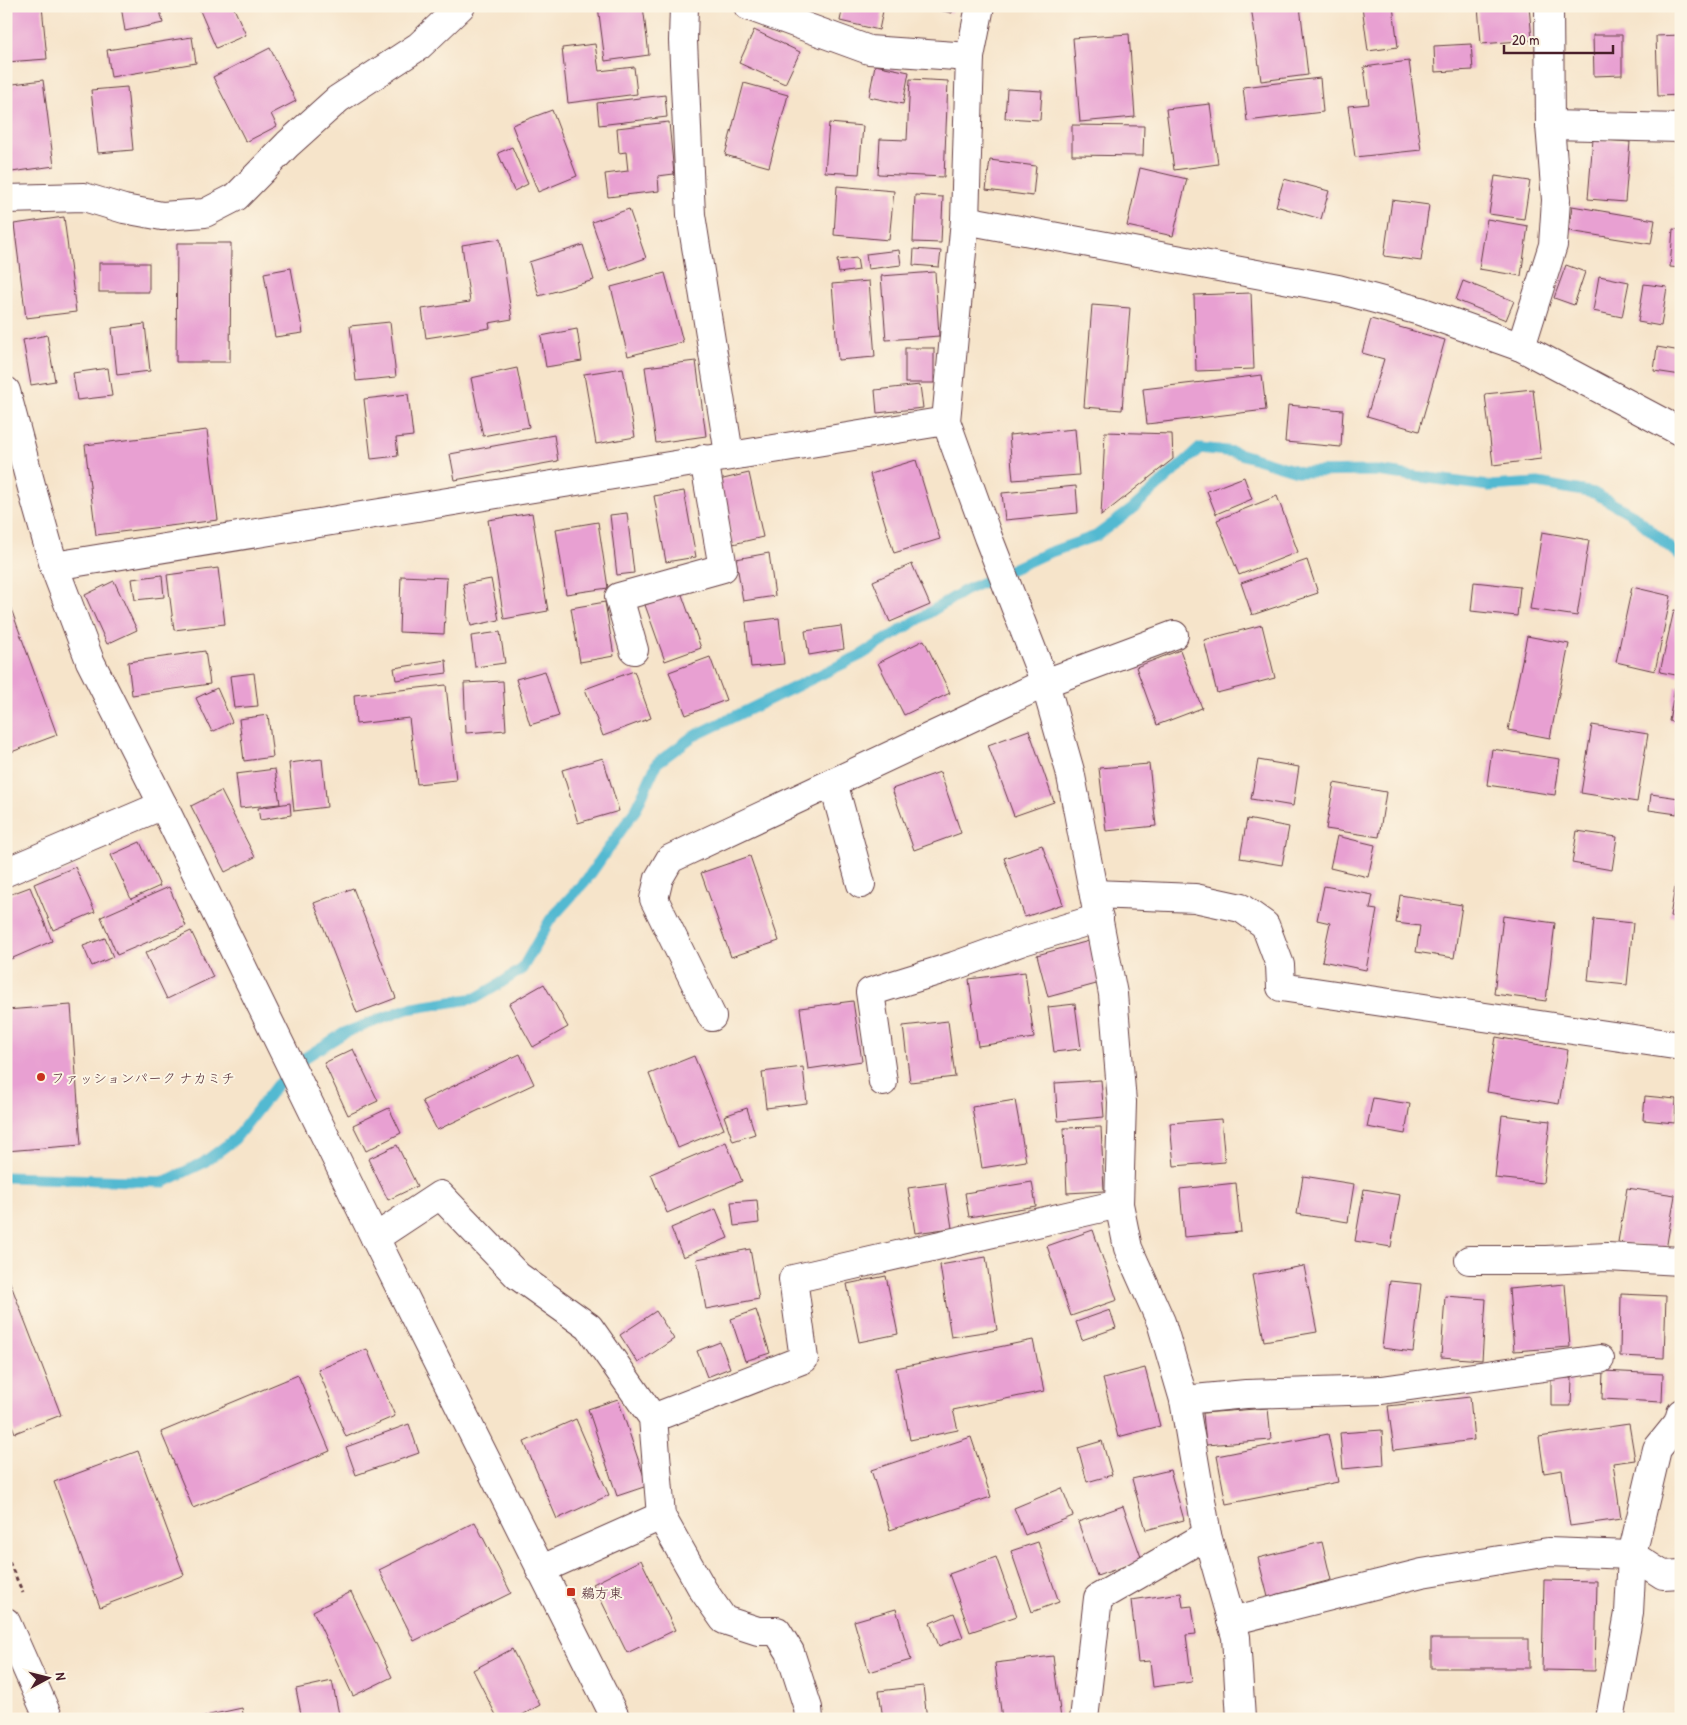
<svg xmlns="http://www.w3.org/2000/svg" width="1687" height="1725" viewBox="0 0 1687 1725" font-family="'Patrick Hand','Klee One',sans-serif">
  <rect width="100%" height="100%" fill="#fcf5e5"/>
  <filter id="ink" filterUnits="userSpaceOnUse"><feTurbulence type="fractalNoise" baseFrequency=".02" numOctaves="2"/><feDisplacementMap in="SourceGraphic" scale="10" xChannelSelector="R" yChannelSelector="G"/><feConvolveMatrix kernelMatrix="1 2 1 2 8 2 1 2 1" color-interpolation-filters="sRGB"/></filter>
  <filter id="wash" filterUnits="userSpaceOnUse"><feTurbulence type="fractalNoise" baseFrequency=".0096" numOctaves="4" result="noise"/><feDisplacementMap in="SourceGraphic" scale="20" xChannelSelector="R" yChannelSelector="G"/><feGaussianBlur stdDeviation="1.12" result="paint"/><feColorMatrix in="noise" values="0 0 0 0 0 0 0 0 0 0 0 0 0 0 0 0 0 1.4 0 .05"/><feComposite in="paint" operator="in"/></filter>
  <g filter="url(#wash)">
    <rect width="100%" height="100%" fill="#f6e4ca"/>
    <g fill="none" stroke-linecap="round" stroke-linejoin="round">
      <path stroke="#53b9d1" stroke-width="11" d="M6,1177l158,5 39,-19 32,-24 41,-53 30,-29 38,-24 63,-24 69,-11 22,-13 24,-16 28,-49 37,-41 49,-70 21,-46 35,-26 169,-82 103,-64 81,-37 51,-18 35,-26 69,-62 34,4 66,20 76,-1 113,15 49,-3 56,10 39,22 48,42"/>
    </g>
    <g id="blocks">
      <g fill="#e8a0d2">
        <path d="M6,6h36l5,53 -41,3z"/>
        <path d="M121,6h38l4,17 -38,8z"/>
        <path d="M198,6h35l13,29 -30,13z"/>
        <path d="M598,6h45l6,49 -44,6z"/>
        <path d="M843,6h41l-5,24 -39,-9z"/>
        <path d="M922,6h31l-1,7z"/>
        <path d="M1251,6h49l8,69 -47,6z"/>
        <path d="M1362,6h31l5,41 -30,4z"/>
        <path d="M1478,6h51l3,34 -51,4z"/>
        <path d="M754,30l46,22 -15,32 -46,-21z"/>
        <path d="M1129,34l6,83 -55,5 -7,-84z"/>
        <path d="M1593,35h29v40l-28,1z"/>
        <path d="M1681,35v60l-23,1 -2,-60z"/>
        <path d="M192,37l4,26 -85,14 -4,-27z"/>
        <path d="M595,44l4,27 35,-4 3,27 -69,9 -6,-55z"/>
        <path d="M1471,44l2,26 -38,2 -1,-26z"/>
        <path d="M270,48l26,53 -25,13 6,12 -31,16 -33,-65z"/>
        <path d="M1409,61l12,89 -66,7 -7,-51 21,-2 -5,-37z"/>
        <path d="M875,65l34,7 -6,32 -34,-7z"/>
        <path d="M1320,78l3,34 -76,9 -4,-34z"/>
        <path d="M910,79l38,2 -4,96 -66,-3 2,-35 27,1z"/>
        <path d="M43,80l11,86 -42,6 -6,-46v-41z"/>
        <path d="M744,83l44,12 -19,72 -44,-12z"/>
        <path d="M127,87l6,63 -35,3 -7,-63z"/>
        <path d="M1007,89l35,2 -2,29 -35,-2z"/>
        <path d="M665,95l2,22 -68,8 -2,-22z"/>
        <path d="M1210,104l8,60 -44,6 -8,-61z"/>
        <path d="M552,110l25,66 -39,16 -26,-67z"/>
        <path d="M669,122l5,52 -16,2 1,15 -51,6 -3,-23 23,-3 -2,-19 -7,1 -2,-25z"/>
        <path d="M829,123l34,3 -4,48 -34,-2z"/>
        <path d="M1072,125l72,1 -1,30 -71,-1z"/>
        <path d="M1593,139l37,3 -5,60 -37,-3z"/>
        <path d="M512,147l16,37 -14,7 -16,-38z"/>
        <path d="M990,160l46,6 -3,30 -47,-6z"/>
        <path d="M1140,168l47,11 -14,57 -46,-10z"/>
        <path d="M1495,176l35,5 -6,38 -35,-5z"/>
        <path d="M1284,179l45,12 -8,28 -45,-13z"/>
        <path d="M837,186l57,5 -5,49 -55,-5z"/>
        <path d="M915,195l28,2 -2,46 -28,-1z"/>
        <path d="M1392,200l37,5 -8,56 -37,-5z"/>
        <path d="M1572,206l83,14 -4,24 -82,-13z"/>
        <path d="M629,209l17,49 -37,13 -17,-49z"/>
        <path d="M64,217l12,95 -50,6 -12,-94z"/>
        <path d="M1487,219l41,7 -7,50 -42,-7z"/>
        <path d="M1673,229l8,1v38l-11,-1z"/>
        <path d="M500,239l12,80 -23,4 1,5 -64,10 -4,-29 48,-7 -8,-57z"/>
        <path d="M177,243h54l-1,119h-54z"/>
        <path d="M583,245l11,35 -55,16 -10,-34z"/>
        <path d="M914,249l27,2 -2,16 -26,-2z"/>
        <path d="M899,250l2,15 -33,4 -2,-15z"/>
        <path d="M857,258l2,12 -20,3 -2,-13z"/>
        <rect x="99" y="263" width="50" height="29"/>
        <path d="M1566,265l19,7 -11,33 -20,-7z"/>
        <path d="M291,268l12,65 -28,4 -11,-64z"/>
        <path d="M935,272l4,64 -53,4 -5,-64z"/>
        <path d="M665,273l18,69 -55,14 -17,-69z"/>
        <path d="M1599,276l30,6 -7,35 -29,-6z"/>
        <path d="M869,281l6,76 -37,3 -6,-76z"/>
        <path d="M1463,281l51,20 -8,19 -50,-20z"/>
        <path d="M1644,284l23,3 -6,39 -23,-4z"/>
        <path d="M1251,293l3,76 -58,2 -2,-76z"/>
        <path d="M1092,305l38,3 -8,102 -38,-3z"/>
        <path d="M1680,312h1v16l-3,-1z"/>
        <path d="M1371,319l74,21 -26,91 -52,-15 17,-57 -22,-6z"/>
        <path d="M390,322l6,55 -40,4 -6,-55z"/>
        <path d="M145,324l5,47 -33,4 -5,-47z"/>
        <path d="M577,329l5,32 -36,6 -5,-31z"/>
        <path d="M47,335l8,46 -24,4 -8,-45z"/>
        <path d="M1657,347l24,4v24l-27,-4z"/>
        <rect x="905" y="348" width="29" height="35"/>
        <path d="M696,361l10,75 -50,7 -11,-76z"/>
        <path d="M108,368l4,28 -35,4 -4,-27z"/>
        <path d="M517,368l12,59 -46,9 -12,-58z"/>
        <path d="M623,368l12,69 -39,7 -12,-70z"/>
        <path d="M1262,375l4,35 -119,14 -4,-35z"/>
        <path d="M920,385l3,23 -46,5 -2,-23z"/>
        <path d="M1533,389l8,70 -48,6 -8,-71z"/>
        <path d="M408,394l5,42 -17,2 2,18 -27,3 -7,-60z"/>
        <path d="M1288,405l55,5 -2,37 -56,-5z"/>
        <path d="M1075,429l4,46 -66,5 -4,-45z"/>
        <path d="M207,430l11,90 -122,15 -11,-90z"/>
        <path d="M1105,432l67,2 1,25 -72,57z"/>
        <path d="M554,435l4,26 -103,19 -5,-26z"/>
        <path d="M916,460l24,79 -46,14 -24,-79z"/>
        <path d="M749,473l14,64 -30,7 -14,-64z"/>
        <path d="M1244,477l8,22 -36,15 -9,-23z"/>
        <path d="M1076,486l2,27 -73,7 -3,-27z"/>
        <path d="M684,491l12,66 -30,5 -12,-66z"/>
        <path d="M1277,496l21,56 -59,23 -22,-55z"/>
        <path d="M532,513l16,98 -44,8 -16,-99z"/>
        <path d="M627,513l7,60 -17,2 -7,-60z"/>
        <path d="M598,522l10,66 -42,6 -10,-65z"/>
        <path d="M1542,532l47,8 -12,76 -47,-7z"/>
        <path d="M769,553l6,43 -32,5 -7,-42z"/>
        <path d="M1307,560l11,33 -66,22 -11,-32z"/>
        <path d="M912,564l18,41 -40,17 -17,-41z"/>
        <path d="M218,568l7,56 -51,6 -7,-55z"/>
        <path d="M162,575l2,22 -29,3 -3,-21z"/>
        <path d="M401,576l46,2 -3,56 -45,-2z"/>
        <path d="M491,579l8,41 -28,6 -8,-42z"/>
        <path d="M114,581l23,49 -30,14 -22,-49z"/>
        <path d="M1474,582l46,5 -3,29 -46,-5z"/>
        <path d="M1632,587l39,9 -16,75 -39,-9z"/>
        <path d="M681,592l20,56 -36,13 -20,-56z"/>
        <path d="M6,595l51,140 -51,19z"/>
        <path d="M605,602l9,54 -34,6 -9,-54z"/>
        <path d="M1674,610l7,1v65l-21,-4z"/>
        <path d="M779,618l5,46 -33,3 -5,-45z"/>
        <path d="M1262,625l13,53 -58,15 -13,-53z"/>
        <path d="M841,626l3,23 -35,6 -4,-24z"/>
        <path d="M500,632l5,31 -30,4 -4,-31z"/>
        <path d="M1527,636l42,8 -19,94 -42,-8z"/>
        <path d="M924,640l26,53 -46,22 -26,-52z"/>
        <path d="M1180,650l22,58 -45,17 -21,-58z"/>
        <path d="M205,651l5,33 -78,11 -4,-33z"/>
        <path d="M710,657l16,43 -40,15 -17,-43z"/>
        <path d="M446,660l1,13 -51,7 -2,-12z"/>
        <path d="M545,671l14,45 -29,9 -14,-46z"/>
        <path d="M634,671l17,47 -48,18 -18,-47z"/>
        <path d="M254,673l4,33 -24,2 -4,-32z"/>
        <path d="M503,681l3,49 -40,3 -2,-50z"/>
        <path d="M446,685l10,95 -39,4 -8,-66 -53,6 -2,-29z"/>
        <path d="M1675,687l6,1v35l-12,-2z"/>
        <path d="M217,688l15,34 -20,10 -16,-34z"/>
        <path d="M268,715l5,42 -29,4 -5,-42z"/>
        <path d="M1592,725l56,9 -11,68 -56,-9z"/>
        <path d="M1029,730l25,72 -40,14 -26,-71z"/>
        <path d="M1492,749l68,10 -5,36 -68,-10z"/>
        <path d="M603,758l16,53 -41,12 -16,-53z"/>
        <path d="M322,759l5,48 -33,4 -5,-48z"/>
        <path d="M1258,760l41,7 -6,39 -42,-7z"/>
        <path d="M1149,764l7,62 -50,5 -7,-63z"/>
        <path d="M275,769l5,35 -40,4 -4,-34z"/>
        <path d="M940,772l21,61 -47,17 -22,-61z"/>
        <path d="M1334,783l52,9 -7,45 -53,-8z"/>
        <path d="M221,791l34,66 -30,15 -34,-66z"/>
        <path d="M1651,794l28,4 -2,16 -28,-4z"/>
        <path d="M290,803l1,12 -31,5 -2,-12z"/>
        <path d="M1247,819l42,8 -7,38 -42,-7z"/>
        <path d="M1577,831l40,6 -5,33 -40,-7z"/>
        <path d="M1337,836l38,9 -7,32 -38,-9z"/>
        <path d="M140,842l20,44 -29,13 -20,-44z"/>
        <path d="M1042,845l21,59 -38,13 -21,-59z"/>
        <path d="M750,856l29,85 -48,16 -30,-84z"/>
        <path d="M1680,859l1,1v58l-11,-2z"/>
        <path d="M75,867l20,45 -42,18 -19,-46z"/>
        <path d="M1324,886l49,9 -3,14 7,1 -11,60 -44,-9 8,-38 -13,-3z"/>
        <path d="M30,887l22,54 -46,20v-65z"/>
        <path d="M169,887l17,39 -69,29 -16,-38z"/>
        <path d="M353,888l43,110 -39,15 -43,-110z"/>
        <path d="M1400,895l62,10 -8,53 -38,-6 4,-26 -24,-3z"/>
        <path d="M1503,916l52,7 -9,78 -52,-7z"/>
        <path d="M1594,919l39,4 -6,62 -39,-4z"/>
        <path d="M191,931l22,46 -46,22 -22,-46z"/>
        <path d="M105,938l8,19 -21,9 -9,-20z"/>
        <path d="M1089,941l11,42 -52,14 -11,-42z"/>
        <path d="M1025,972l9,66 -56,8 -9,-67z"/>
        <path d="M544,984l24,43 -35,20 -24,-43z"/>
        <path d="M853,1001l9,60 -54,8 -8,-61z"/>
        <path d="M1075,1004l6,45 -27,3 -6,-45z"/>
        <path d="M71,1005l10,140 -75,6v-141z"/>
        <path d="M948,1021l7,56 -45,5 -7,-56z"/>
        <path d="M1496,1037l72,13 -9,54 -72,-12z"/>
        <path d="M353,1049l25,52 -30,14 -24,-52z"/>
        <path d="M520,1054l14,30 -97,46 -15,-29z"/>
        <path d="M694,1056l30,73 -46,19 -29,-74z"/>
        <path d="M803,1067l4,36 -41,5 -4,-36z"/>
        <path d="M1101,1080l3,37 -46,4 -3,-38z"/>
        <path d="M1645,1096l31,3 -1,24 -32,-3z"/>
        <path d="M1373,1098l37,6 -5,30 -38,-7z"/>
        <path d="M1015,1100l11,61 -44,7 -10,-61z"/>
        <path d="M389,1108l12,25 -35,18 -13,-26z"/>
        <path d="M747,1108l8,26 -22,7 -9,-25z"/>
        <path d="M1502,1115l48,6 -7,62 -48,-5z"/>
        <path d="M1221,1119l4,43 -51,4 -4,-43z"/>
        <path d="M1101,1127l3,64 -37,2 -3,-65z"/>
        <path d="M726,1142l16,39 -75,32 -16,-39z"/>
        <path d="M397,1145l20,41 -29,14 -20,-41z"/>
        <path d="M1303,1176l51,8 -6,38 -51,-8z"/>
        <path d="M1032,1182l4,24 -67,11 -4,-24z"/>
        <path d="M945,1183l7,45 -37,5 -7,-45z"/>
        <path d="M1236,1183l5,49 -57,5 -4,-48z"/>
        <path d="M1627,1188l48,7 -9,55 -48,-8z"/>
        <path d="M1364,1189l36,6 -9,52 -36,-6z"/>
        <path d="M757,1200l2,23 -25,3 -3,-24z"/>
        <path d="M716,1209l12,29 -45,19 -12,-29z"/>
        <path d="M1093,1230l24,70 -46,16 -24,-70z"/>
        <path d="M750,1249l9,50 -53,10 -9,-50z"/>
        <path d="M986,1257l11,73 -46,7 -11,-72z"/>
        <path d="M1304,1266l13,66 -53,9 -12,-66z"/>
        <path d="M6,1272l55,143 -46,18 -9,-23z"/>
        <path d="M886,1276l12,58 -39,8 -12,-58z"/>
        <path d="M1390,1281l31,3 -8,68 -31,-4z"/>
        <path d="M1565,1284l5,63 -56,4 -5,-62z"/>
        <path d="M1621,1294l45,2 -2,62 -44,-2z"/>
        <path d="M1445,1296l41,3 -4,61 -41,-3z"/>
        <path d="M756,1310l14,43 -25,8 -14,-42z"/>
        <path d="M1110,1310l6,18 -34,12 -6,-18z"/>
        <path d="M656,1311l18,28 -36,24 -18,-28z"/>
        <path d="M1033,1340l11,51 -91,19 5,20 -48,10 -14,-72z"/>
        <path d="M720,1342l10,26 -23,9 -10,-26z"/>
        <path d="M367,1349l28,67 -49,21 -28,-67z"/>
        <path d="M1145,1368l15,58 -42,11 -15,-58z"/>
        <path d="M1603,1371l60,3 -1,28 -60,-3z"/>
        <path d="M298,1375l32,76 -137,57 -32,-76z"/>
        <path d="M1551,1378h21l-1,28h-20z"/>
        <path d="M1470,1397l4,43 -80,10 -6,-44z"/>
        <path d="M618,1399l29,87 -30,10 -29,-87z"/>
        <path d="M1268,1408l3,32 -65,5 -3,-32z"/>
        <path d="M576,1419l33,76 -52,24 -33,-77z"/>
        <path d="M409,1424l10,29 -63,22 -10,-28z"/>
        <path d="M1629,1424l6,36 -22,3 8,56 -51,7 -8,-56 -18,3 -5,-36z"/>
        <path d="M1382,1430l2,35 -41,4 -3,-36z"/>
        <path d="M1328,1434l10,48 -112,22 -9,-48z"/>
        <path d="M971,1437l20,60 -101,33 -19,-60z"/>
        <path d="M1102,1441l10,34 -25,7 -9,-34z"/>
        <path d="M138,1451l46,124 -84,32 -46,-125z"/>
        <path d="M1170,1470l14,50 -38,10 -14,-51z"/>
        <path d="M1062,1488l11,28 -48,19 -11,-27z"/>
        <path d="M1123,1506l19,54 -45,16 -19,-54z"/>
        <path d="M475,1522l36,71 -97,48 -35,-71z"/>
        <path d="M1038,1542l21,60 -27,10 -21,-61z"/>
        <path d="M1322,1542l9,38 -63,17 -10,-39z"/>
        <path d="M996,1557l21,59 -47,16 -21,-58z"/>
        <path d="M641,1560l34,70 -48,23 -34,-69z"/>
        <path d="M1544,1580l53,1 -2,90 -53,-1z"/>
        <path d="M351,1592l41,85 -39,19 -40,-85z"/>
        <path d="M1181,1593l2,14 9,-1 4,28 -10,1 6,47 -39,5 -3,-26 -12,1 -7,-62z"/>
        <path d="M896,1609l15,51 -42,12 -15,-51z"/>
        <path d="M954,1613l9,24 -24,9 -9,-23z"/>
        <rect x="1431" y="1639" width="98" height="29"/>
        <path d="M512,1649l28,56 -25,14h-17l-25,-49z"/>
        <path d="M1053,1656l8,63h-59l-7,-56z"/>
        <path d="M332,1681l8,38h-38l-6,-30z"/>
        <path d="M923,1686l4,33h-44l-4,-28z"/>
        <path d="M242,1708l2,11h-38l-1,-3z"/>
      </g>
    </g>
  </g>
  <g filter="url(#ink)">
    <use href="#blocks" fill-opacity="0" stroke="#643d43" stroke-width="1"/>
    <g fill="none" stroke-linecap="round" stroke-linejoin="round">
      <defs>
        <g id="minor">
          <path d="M684,6l-1,35 8,174 38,239"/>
          <path d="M748,6l121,44 101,7"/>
          <path d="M980,6l-10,51 -5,163 -19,201 42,116 57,146 25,88 43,223 9,108 -3,102 9,44 33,74 23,78 23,135 29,102 5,82"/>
          <path d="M1550,125l131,3"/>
          <path d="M6,199l78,-2 40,12 38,7 43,-3 31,-16 52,-53 50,-45 81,-53 42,-40"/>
          <path d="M965,220l373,69 82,22 101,36 160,85"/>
          <path d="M1521,347l32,-102 3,-45 -6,-75 -1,-119"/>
          <path d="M6,391l28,105 20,70 36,95 73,144 212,433 241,481"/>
          <path d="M54,566c298,-47 595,-99 892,-145"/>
          <path d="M634,650l-15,-53 104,-29 -19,-109"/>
          <path d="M833,782l28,102"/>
          <path d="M6,872l157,-67"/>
          <path d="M1094,894l101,4 46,10 24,17 15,40 1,22 400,59"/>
          <path d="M712,1017l-58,-118 5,-21 11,-19 375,-176 129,-48"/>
          <path d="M883,1082l-13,-90 84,-26 69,-25 76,-23"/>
          <path d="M375,1238l65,-43 78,81 71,51 64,91 8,98 42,74 21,30 34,11h19l13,21 18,56 1,11"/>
          <path d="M1469,1260h77l61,-3 74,4"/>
          <path d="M1184,1400l62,-6 136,-4 218,-31"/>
          <path d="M653,1418l151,-59 -11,-80 326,-75"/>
          <path d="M540,1570l121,-54"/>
          <path d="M1231,1621l191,-48 126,-21 84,3 31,20 18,-1"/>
          <path d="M1084,1719l14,-121 109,-63"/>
          <path d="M1610,1719l19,-106 3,-58 25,-106 21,-26 3,-10"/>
        </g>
        <path id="highway" d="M6,1622l43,97"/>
      </defs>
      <use href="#minor" stroke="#643d43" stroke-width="30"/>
      <use href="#highway" stroke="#643d43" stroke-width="30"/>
      <path stroke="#643d43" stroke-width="3" stroke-dasharray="4 4" stroke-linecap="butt" d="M6,1555l17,38"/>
      <use href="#minor" stroke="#fff" stroke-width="28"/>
      <use href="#highway" stroke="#fff" stroke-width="28"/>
    </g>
  </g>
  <g fill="#c8321e" stroke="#fcf5e5" stroke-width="2">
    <circle cx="41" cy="1077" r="5"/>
    <rect x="566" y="1587" width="10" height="10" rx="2.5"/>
  </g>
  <g text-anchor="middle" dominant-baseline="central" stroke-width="4" stroke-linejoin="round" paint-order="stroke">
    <g font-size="14" fill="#4a1f2b" stroke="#fcf5e5" text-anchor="start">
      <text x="51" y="1077">ファッションパーク ナカミチ</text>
      <text x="581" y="1592">鵜方東</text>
    </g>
  </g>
  <rect width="1687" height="1725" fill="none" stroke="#fcf5e5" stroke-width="25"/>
  <g transform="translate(48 1678) rotate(83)" stroke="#fcf5e5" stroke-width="4" paint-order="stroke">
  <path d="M0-4L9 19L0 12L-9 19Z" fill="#4a1f2b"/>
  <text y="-8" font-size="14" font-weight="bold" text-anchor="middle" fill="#4a1f2b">N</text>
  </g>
  <path d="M1504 45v8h109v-8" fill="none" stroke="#4a1f2b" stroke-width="2.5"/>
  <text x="1512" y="45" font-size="15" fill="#4a1f2b" stroke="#fcf5e5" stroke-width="4" paint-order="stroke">20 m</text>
</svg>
